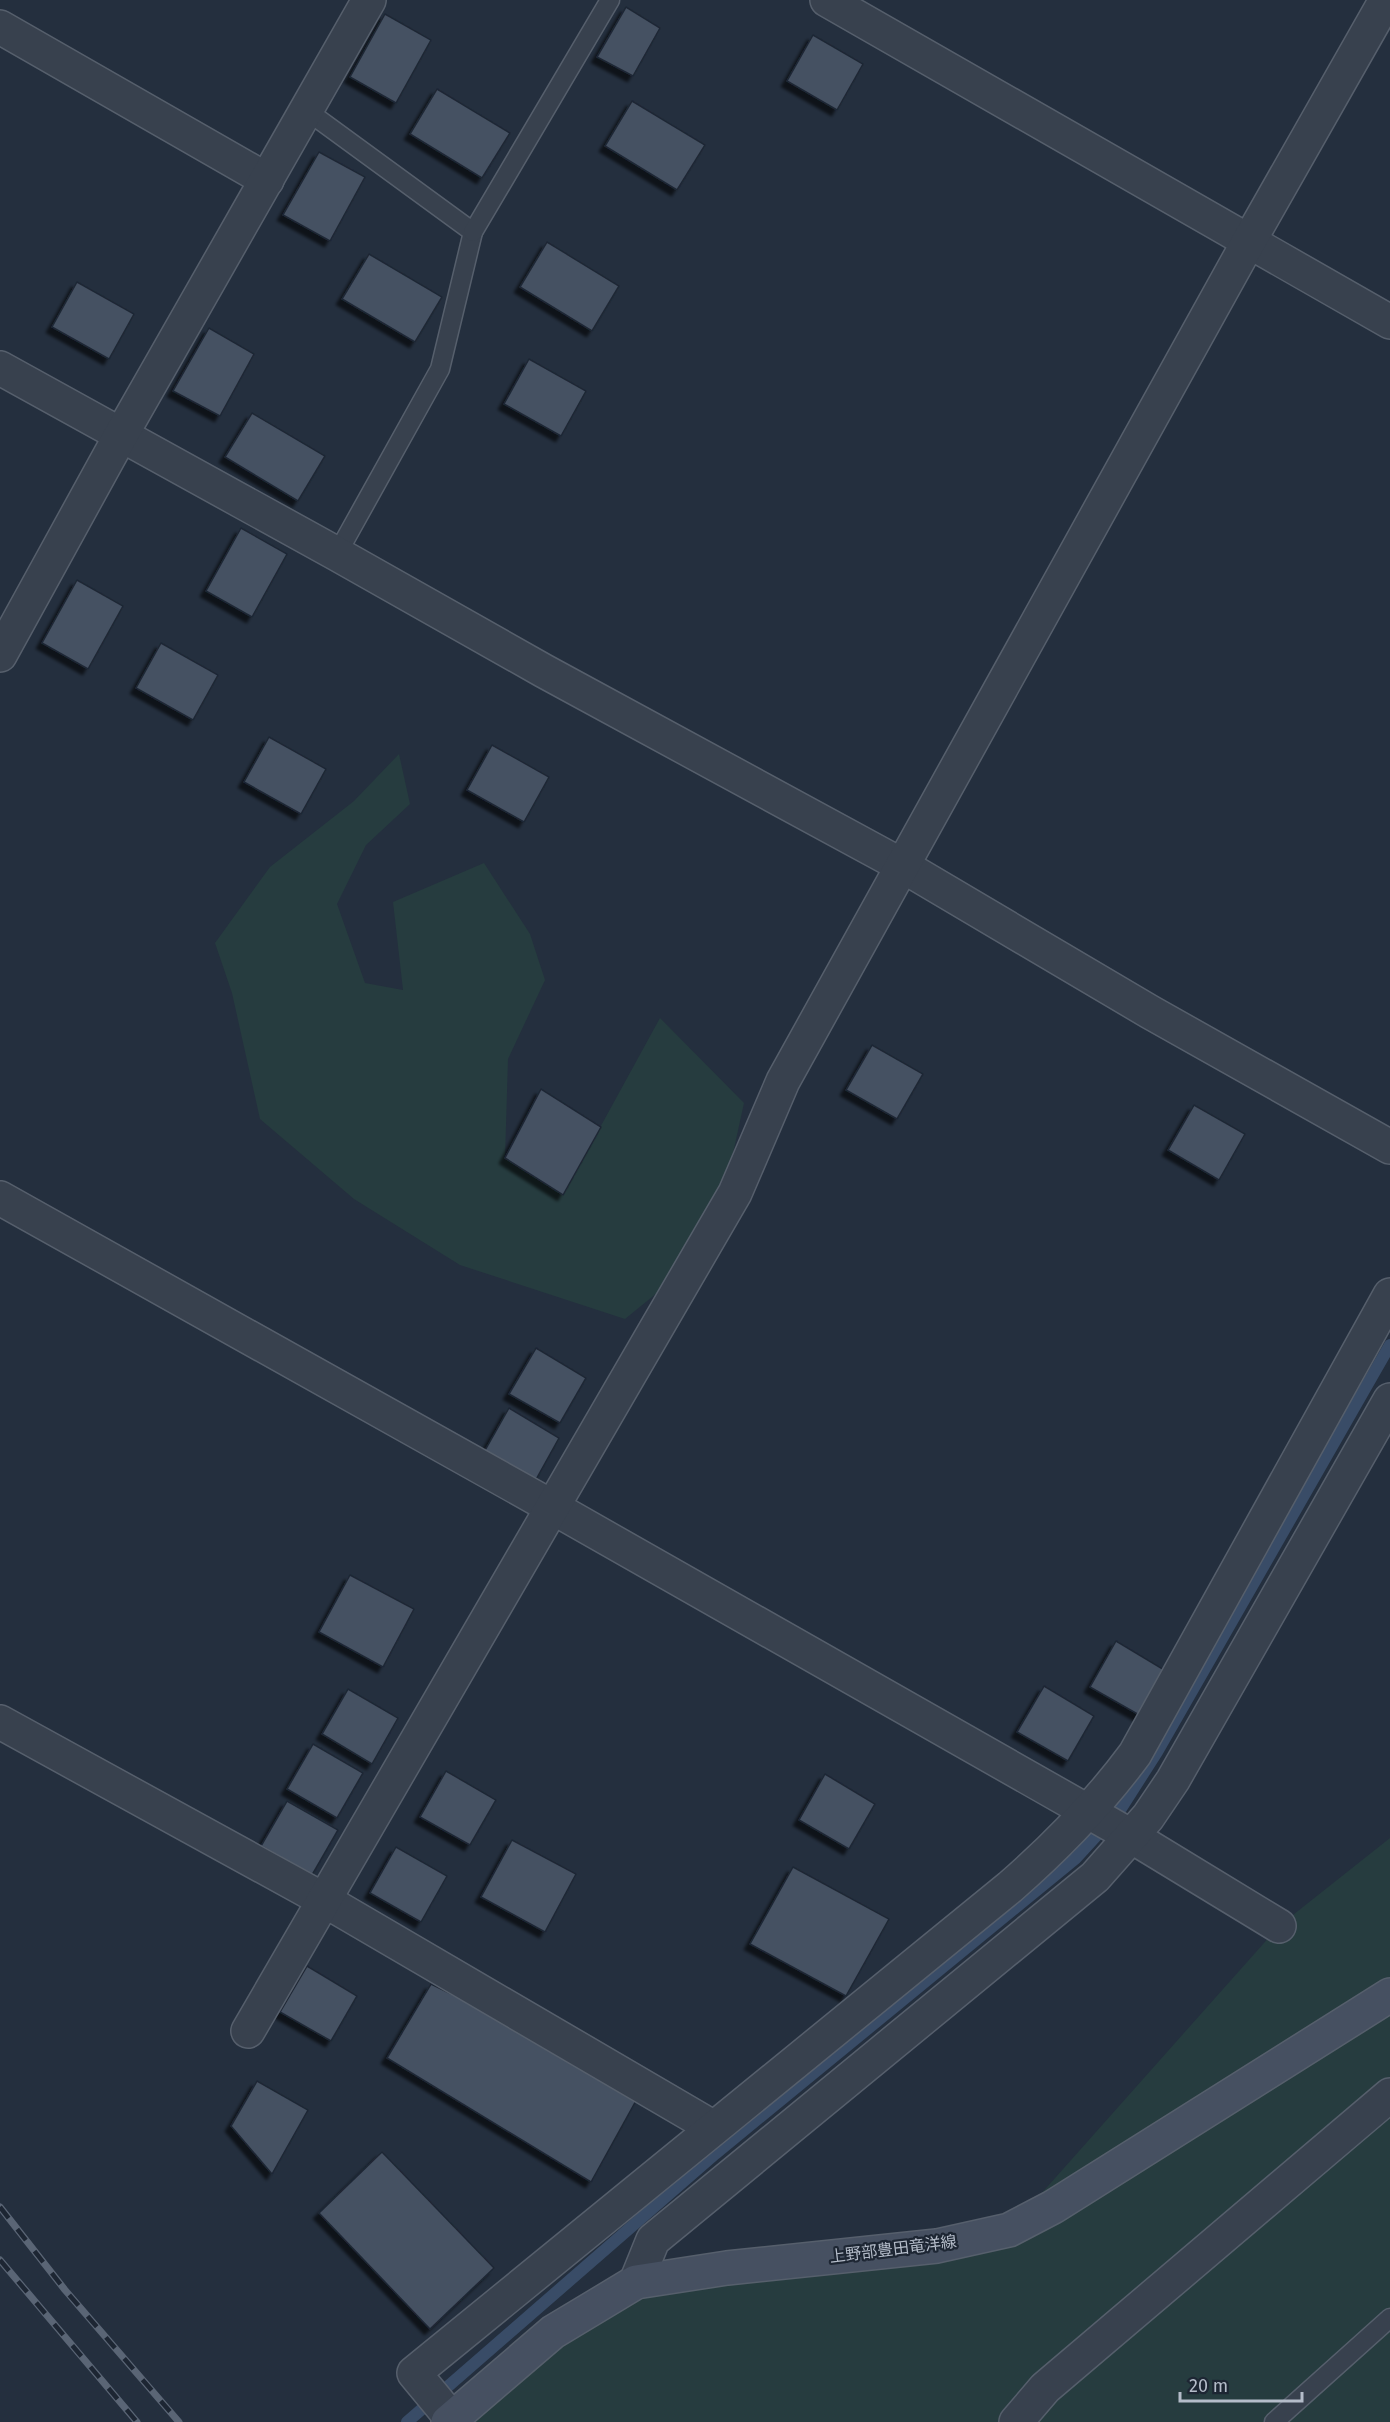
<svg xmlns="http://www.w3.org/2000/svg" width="1390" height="2422" viewBox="0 0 1390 2422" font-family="'Fira Sans','Noto Sans JP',sans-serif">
  <defs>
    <filter id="shadow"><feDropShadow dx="-5.5" dy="5.5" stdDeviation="1.5" flood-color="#0009"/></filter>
  </defs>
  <rect width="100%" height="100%" fill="#242f3e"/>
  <g fill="#263c3f">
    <path d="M399,754l11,50 -44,41 -29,59 28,79 38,7 -10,-88 91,-39 46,71 15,46 -37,79 -3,99 41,26 28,-9 86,-157 84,85 -21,96 -28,63 -70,57 -165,-54 -106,-66 -94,-80 -28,-126 -17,-50 55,-76 84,-66z"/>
    <path d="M1390,1838v584h-942l211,-144 350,-48 270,-304z"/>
  </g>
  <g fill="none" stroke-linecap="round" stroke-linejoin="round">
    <path stroke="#394c67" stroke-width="12" d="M407,2422l308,-268 361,-296 44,-48 37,-58 233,-407"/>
  </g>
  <g fill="#455162" stroke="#1f2835" stroke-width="1.5" filter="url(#shadow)">
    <path d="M626,7l34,21 -27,48 -36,-19z"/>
    <path d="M385,14l46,26 -35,63 -46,-26z"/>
    <path d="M813,35l50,29 -26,46 -50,-29z"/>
    <path d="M437,89l73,44 -28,45 -72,-44z"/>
    <path d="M632,101l73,44 -28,45 -72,-44z"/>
    <path d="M319,152l46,25 -35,64 -47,-26z"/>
    <path d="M547,242l72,44 -27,45 -72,-44z"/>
    <path d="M369,254l73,43 -27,45 -73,-43z"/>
    <path d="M77,282l57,32 -25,45 -57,-32z"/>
    <path d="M209,328l45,26 -34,62 -47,-25z"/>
    <path d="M529,359l57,32 -25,45 -57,-32z"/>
    <path d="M252,413l73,43 -27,45 -73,-44z"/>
    <path d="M241,528l46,26 -35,63 -46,-26z"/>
    <path d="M77,580l46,26 -35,63 -46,-26z"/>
    <path d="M161,643l57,32 -25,45 -57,-32z"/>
    <path d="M269,737l57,32 -25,45 -57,-32z"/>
    <path d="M492,745l57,32 -25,45 -57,-32z"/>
    <path d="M872,1045l51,29 -26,45 -51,-29z"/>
    <path d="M541,1089l60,38 -38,68 -58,-37z"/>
    <path d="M1194,1105l51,29 -26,46 -51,-30z"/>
    <path d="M536,1348l50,30 -26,45 -51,-29z"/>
    <path d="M509,1408l50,30 -25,45 -51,-29z"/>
    <path d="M350,1575l64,34 -31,58 -64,-35z"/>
    <path d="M1116,1641l50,30 -25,45 -51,-29z"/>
    <path d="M1044,1686l50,30 -26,45 -51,-29z"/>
    <path d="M348,1689l50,29 -26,46 -50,-30z"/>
    <path d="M313,1744l50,29 -26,45 -50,-29z"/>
    <path d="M446,1771l50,29 -26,45 -50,-28z"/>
    <path d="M825,1774l50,30 -26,45 -50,-29z"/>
    <path d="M287,1801l51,29 -26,45 -51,-29z"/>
    <path d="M512,1840l64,34 -31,58 -64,-35z"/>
    <path d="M396,1847l51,29 -26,46 -51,-29z"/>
    <path d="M793,1867l96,52 -43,77 -96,-52z"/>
    <path d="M307,1966l50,30 -26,45 -51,-29z"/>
    <path d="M431,1984l212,104 -52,94 -204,-124z"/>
    <path d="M257,2081l51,29 -36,64 -41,-48z"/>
    <path d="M382,2152l112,116 -64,61 -111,-116z"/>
  </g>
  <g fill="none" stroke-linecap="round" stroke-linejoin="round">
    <defs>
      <g id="service">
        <path d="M306,110l167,122 -33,137 -103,185"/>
        <path d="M473,232l137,-232"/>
        <path d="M1274,2422l116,-104"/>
      </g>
      <g id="minor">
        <path d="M827,0l563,322"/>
        <path d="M0,27l267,153"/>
        <path d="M0,368l337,186 207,117 359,195 247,146 240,135"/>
        <path d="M0,655l121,-220 248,-435"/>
        <path d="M0,1198l552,309 579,329 148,90"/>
        <path d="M0,1722l324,178 390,228"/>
        <path d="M248,2031l487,-838 48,-112 466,-840 137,-241"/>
        <path d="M636,2282l17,-42 442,-363 53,-60 25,-37 217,-380"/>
        <path d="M452,2419l-38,-46 596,-486c47,-41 88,-83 125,-133l255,-459"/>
      </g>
      <path id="tertiary" d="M1016,2422l29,-34 345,-293"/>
      <path id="secondary" d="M448,2422l105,-90 83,-50 91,-14 210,-22 72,-16 44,-23 337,-212"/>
    </defs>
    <use href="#service" stroke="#565f6c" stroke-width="21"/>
    <use href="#minor" stroke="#565f6c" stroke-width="36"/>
    <use href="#tertiary" stroke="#565f6c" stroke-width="36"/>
    <use href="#secondary" stroke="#565f6c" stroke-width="36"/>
    <use href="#service" stroke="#38414e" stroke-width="18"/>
    <use href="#minor" stroke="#38414e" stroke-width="33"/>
    <use href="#tertiary" stroke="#38414e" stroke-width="33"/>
    <use href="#secondary" stroke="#465061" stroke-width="33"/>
    <defs>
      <g id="rail">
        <path d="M0,2207l65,83 114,132"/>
        <path d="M0,2260l137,162"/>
      </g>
    </defs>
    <use href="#rail" stroke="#5a6575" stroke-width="7"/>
    <use href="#rail" stroke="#1d2633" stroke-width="4.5" stroke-dasharray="14" stroke-linecap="butt"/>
  </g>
  <g text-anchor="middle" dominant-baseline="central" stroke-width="4.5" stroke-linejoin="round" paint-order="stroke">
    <g font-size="16" fill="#b4bcc9" stroke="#1d2633">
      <text transform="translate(893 2249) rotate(-7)">上野部豊田竜洋線</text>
    </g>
  </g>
  <path d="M1180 2392v9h122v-9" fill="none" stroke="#b4bcc9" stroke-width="3"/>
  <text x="1189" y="2392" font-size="18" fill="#b4bcc9" stroke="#1d2633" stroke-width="4.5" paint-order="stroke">20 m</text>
</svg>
